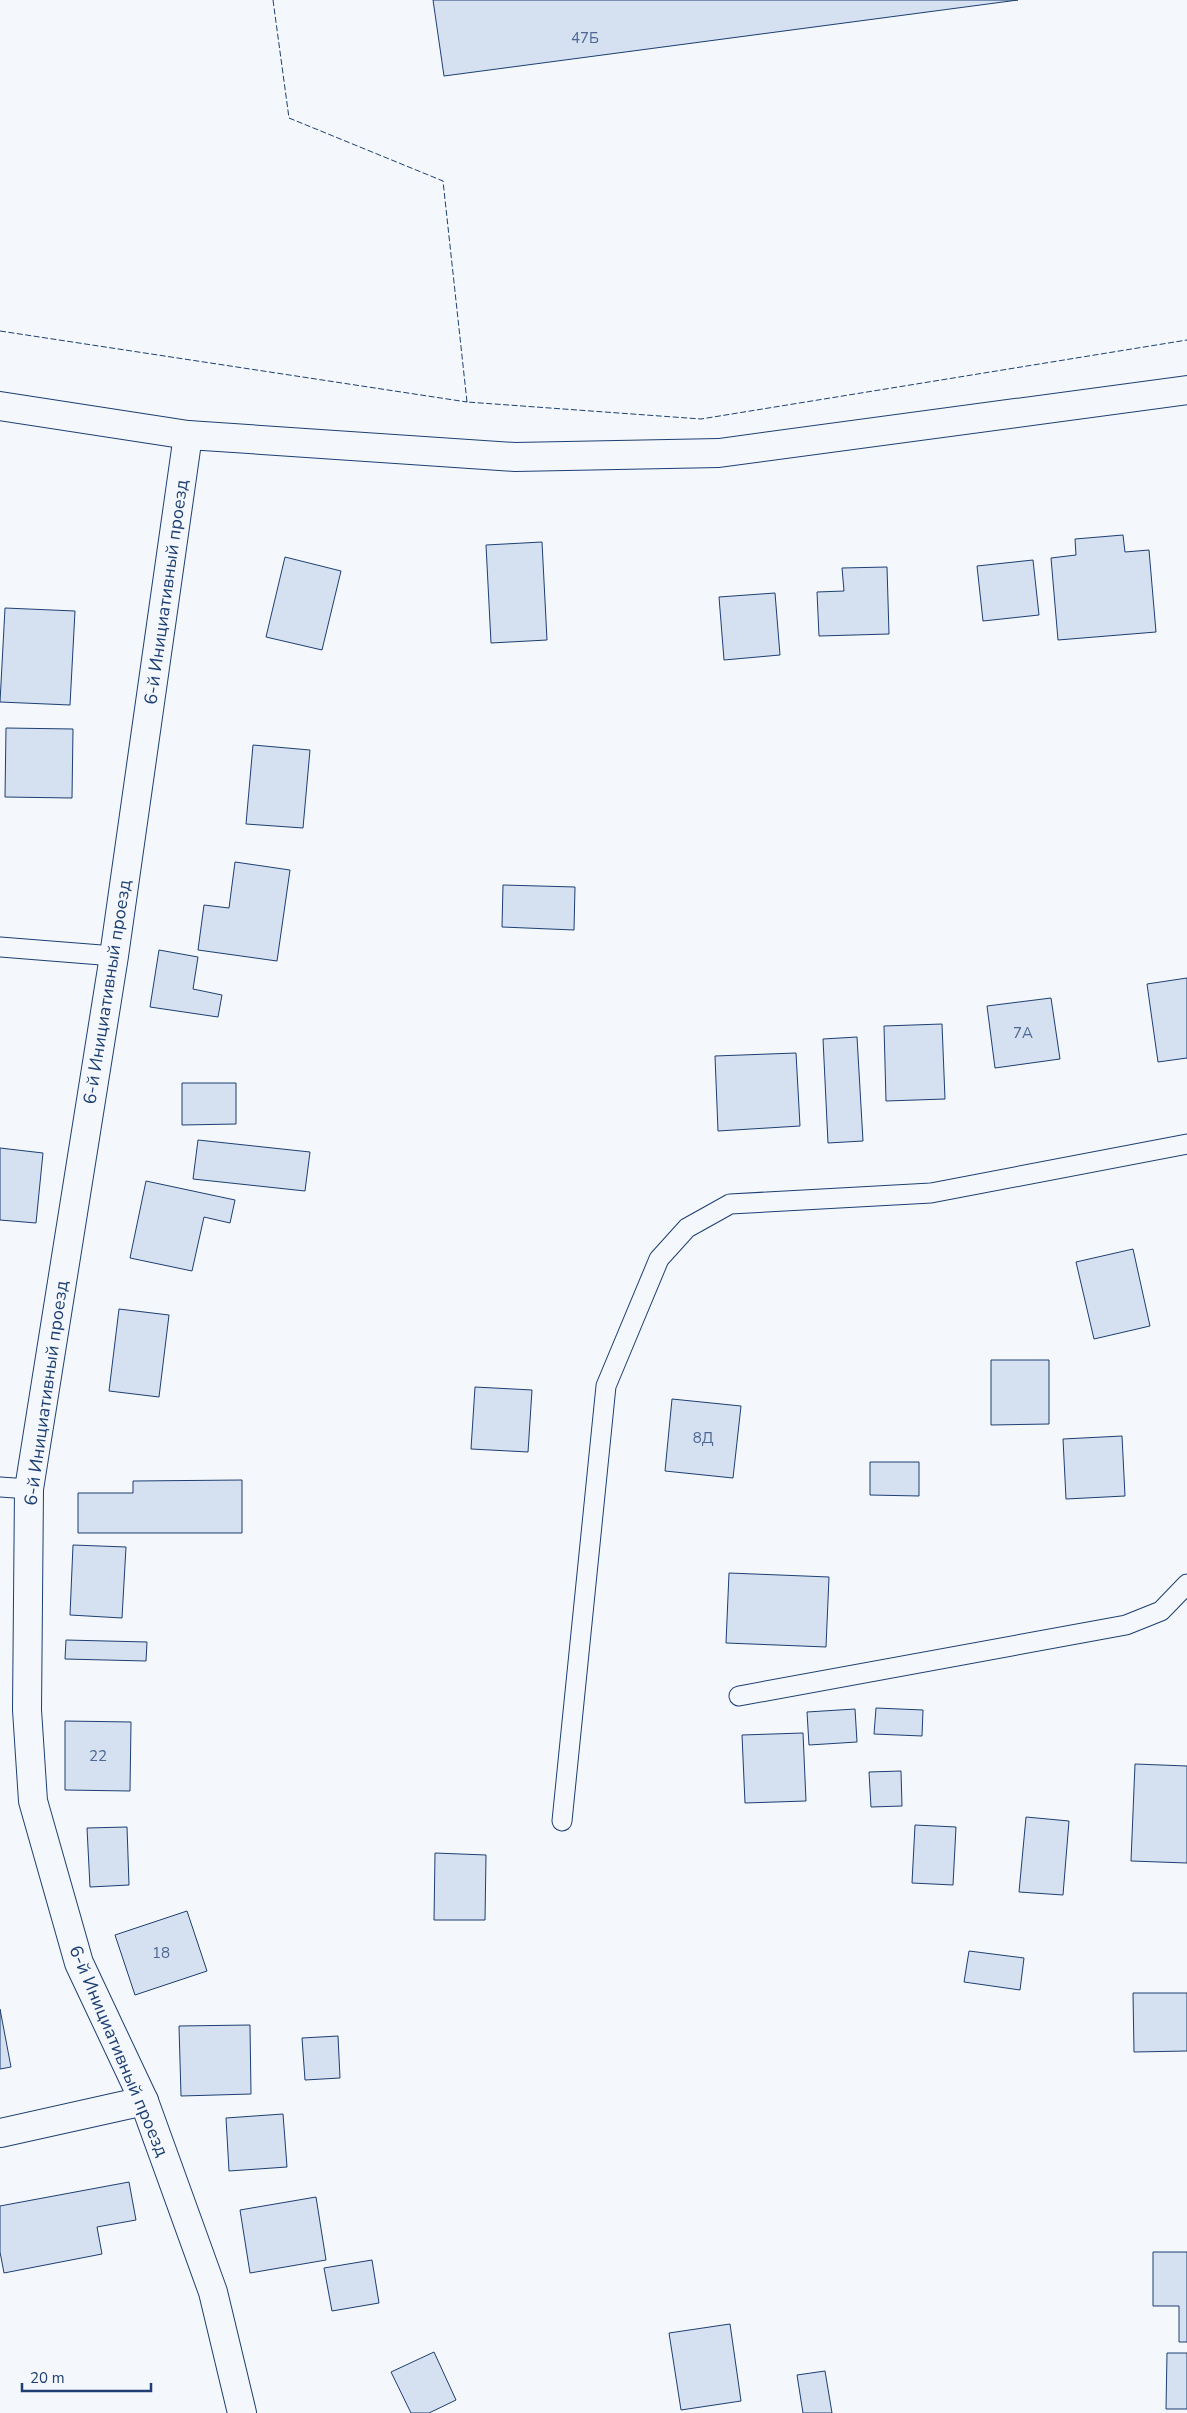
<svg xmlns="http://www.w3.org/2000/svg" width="1187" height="2413" viewBox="0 0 1187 2413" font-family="'Nunito Sans',sans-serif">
  <rect width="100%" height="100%" fill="#f4f7fb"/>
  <g fill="#d5e0f0" stroke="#1d3f73">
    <path d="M433,0h585l-574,76z"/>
    <path d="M1123,535l2,17 24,-2 7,82 -98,8 -7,-82 25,-3 -1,-16z"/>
    <path d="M542,542l5,98 -56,3 -5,-98z"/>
    <path d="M285,557l56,14 -19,79 -56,-13z"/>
    <path d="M1033,560l6,55 -56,6 -6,-55z"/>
    <path d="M887,567l2,67 -70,2 -2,-44 27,-1 -2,-23z"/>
    <path d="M775,593l5,62 -56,5 -5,-63z"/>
    <path d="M5,608l70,3 -5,94 -70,-3z"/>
    <path d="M6,728l67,1 -1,69 -67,-1z"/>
    <path d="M253,745l57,5 -7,78 -57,-4z"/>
    <path d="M235,862l55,8 -13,91 -79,-11 6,-45 25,3z"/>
    <path d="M503,885l72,2 -1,43 -72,-3z"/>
    <path d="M159,950l39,7 -5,32 29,6 -4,22 -68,-10z"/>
    <path d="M1187,978v80l-29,4 -11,-78z"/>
    <path d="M1051,998l9,61 -65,9 -8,-62z"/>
    <path d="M942,1024l3,75 -59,2 -2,-75z"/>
    <path d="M857,1037l6,104 -35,2 -5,-104z"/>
    <path d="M796,1053l4,73 -82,5 -3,-75z"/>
    <path d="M182,1083h54v41l-54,1z"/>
    <path d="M198,1140l112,12 -5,39 -112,-12z"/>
    <path d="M0,1148l43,5 -7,70 -36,-3z"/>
    <path d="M146,1181l89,19 -5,23 -26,-6 -12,54 -62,-13z"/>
    <path d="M1133,1249l17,77 -56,13 -18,-77z"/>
    <path d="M119,1309l50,6 -10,82 -50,-6z"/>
    <path d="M991,1360h58v64l-58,1z"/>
    <path d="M475,1387l57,3 -4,62 -57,-3z"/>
    <path d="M672,1399l69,7 -8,72 -68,-7z"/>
    <path d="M1122,1436l3,60 -59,3 -3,-60z"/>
    <path d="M870,1462h49v34l-49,-1z"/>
    <path d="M242,1480v53h-164v-40h55v-12z"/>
    <path d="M73,1545l53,2 -4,71 -52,-3z"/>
    <path d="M729,1573l100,4 -3,70 -100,-4z"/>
    <path d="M66,1640l81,2 -1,19 -81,-2z"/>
    <path d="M876,1708l47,2 -1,26 -48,-2z"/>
    <path d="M855,1709l2,33 -48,3 -2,-33z"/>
    <path d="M65,1721l66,1 -1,69 -65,-1z"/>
    <path d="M803,1733l3,68 -61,2 -3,-68z"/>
    <path d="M1135,1764l52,2v97l-56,-2z"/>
    <path d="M901,1771l1,35 -31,1 -2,-35z"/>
    <path d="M1026,1817l43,4 -6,74 -44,-3z"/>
    <path d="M915,1825l41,2 -3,58 -41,-2z"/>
    <path d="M127,1827l2,58 -39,2 -3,-59z"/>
    <path d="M435,1853l51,2 -1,65h-51z"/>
    <path d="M187,1911l20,60 -72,24 -20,-60z"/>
    <path d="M969,1951l55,7 -4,32 -56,-8z"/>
    <path d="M1133,1993h54v58l-53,1z"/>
    <path d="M0,2009l11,58 -11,2z"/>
    <path d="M250,2025l1,69 -70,2 -2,-70z"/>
    <path d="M338,2036l2,42 -35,2 -3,-42z"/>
    <path d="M283,2114l4,53 -58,4 -3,-53z"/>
    <path d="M129,2182l7,38 -39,7 5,27 -98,19 -4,-21v-46z"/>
    <path d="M316,2197l10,63 -76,13 -10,-63z"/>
    <path d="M1153,2252h34v90h-8v-36h-26z"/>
    <path d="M372,2260l7,43 -47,8 -8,-43z"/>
    <path d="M730,2324l11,77 -60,9 -12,-77z"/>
    <path d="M434,2352l22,48 -27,13h-18l-20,-41z"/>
    <path d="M1167,2353h20v56h-21z"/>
    <path d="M825,2371l7,42h-29l-6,-38z"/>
  </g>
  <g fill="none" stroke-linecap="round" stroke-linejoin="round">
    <defs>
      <g id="service">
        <path d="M0,947l114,9"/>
        <path d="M0,1487l29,2"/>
        <path d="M739,1696l387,-71 35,-14 26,-27"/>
        <path d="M562,1821l44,-435 53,-127 28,-31 43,-24 201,-11 256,-49"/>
      </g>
      <g id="minor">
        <path d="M188,435l-74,521 -85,533 -2,221 6,91 46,162 65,138 69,191 29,121"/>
        <path d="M0,2133l144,-32"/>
      </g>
      <path id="tertiary" d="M0,406l188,29 327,22 204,-4 468,-63"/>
    </defs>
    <use href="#service" stroke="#1d3f73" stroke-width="21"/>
    <use href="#minor" stroke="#1d3f73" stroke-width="30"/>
    <use href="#tertiary" stroke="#1d3f73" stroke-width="30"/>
    <use href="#service" stroke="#f4f7fb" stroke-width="19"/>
    <use href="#minor" stroke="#f4f7fb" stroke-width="28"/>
    <use href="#tertiary" stroke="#f4f7fb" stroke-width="28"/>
    <g stroke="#1d3f73" stroke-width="1" stroke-dasharray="6 2.5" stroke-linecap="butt">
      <path d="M273,0l16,118 154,63 24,221 234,17 486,-79"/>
      <path d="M0,331l467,71 -1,-2"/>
    </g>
  </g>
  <g text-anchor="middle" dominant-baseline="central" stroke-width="4" stroke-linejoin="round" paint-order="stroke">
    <g font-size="15" fill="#4b6792">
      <text x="585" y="38">47Б</text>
      <text x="1023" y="1033">7А</text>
      <text x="703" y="1438">8Д</text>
      <text x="98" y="1756">22</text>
      <text x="161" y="1953">18</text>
    </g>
    <g font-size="18" fill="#1d3f73" stroke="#f4f7fb">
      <text transform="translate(166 592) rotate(-82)">6-й Инициативный проезд</text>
      <text transform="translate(107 992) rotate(-81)">6-й Инициативный проезд</text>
      <text transform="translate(46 1393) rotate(-82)">6-й Инициативный проезд</text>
      <text transform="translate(119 2051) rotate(67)">6-й Инициативный проезд</text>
    </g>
  </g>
  <path d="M22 2383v8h129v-8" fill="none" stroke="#1d3f73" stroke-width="2.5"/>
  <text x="30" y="2383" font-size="15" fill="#1d3f73" stroke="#f4f7fb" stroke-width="4" paint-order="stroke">20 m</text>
</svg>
